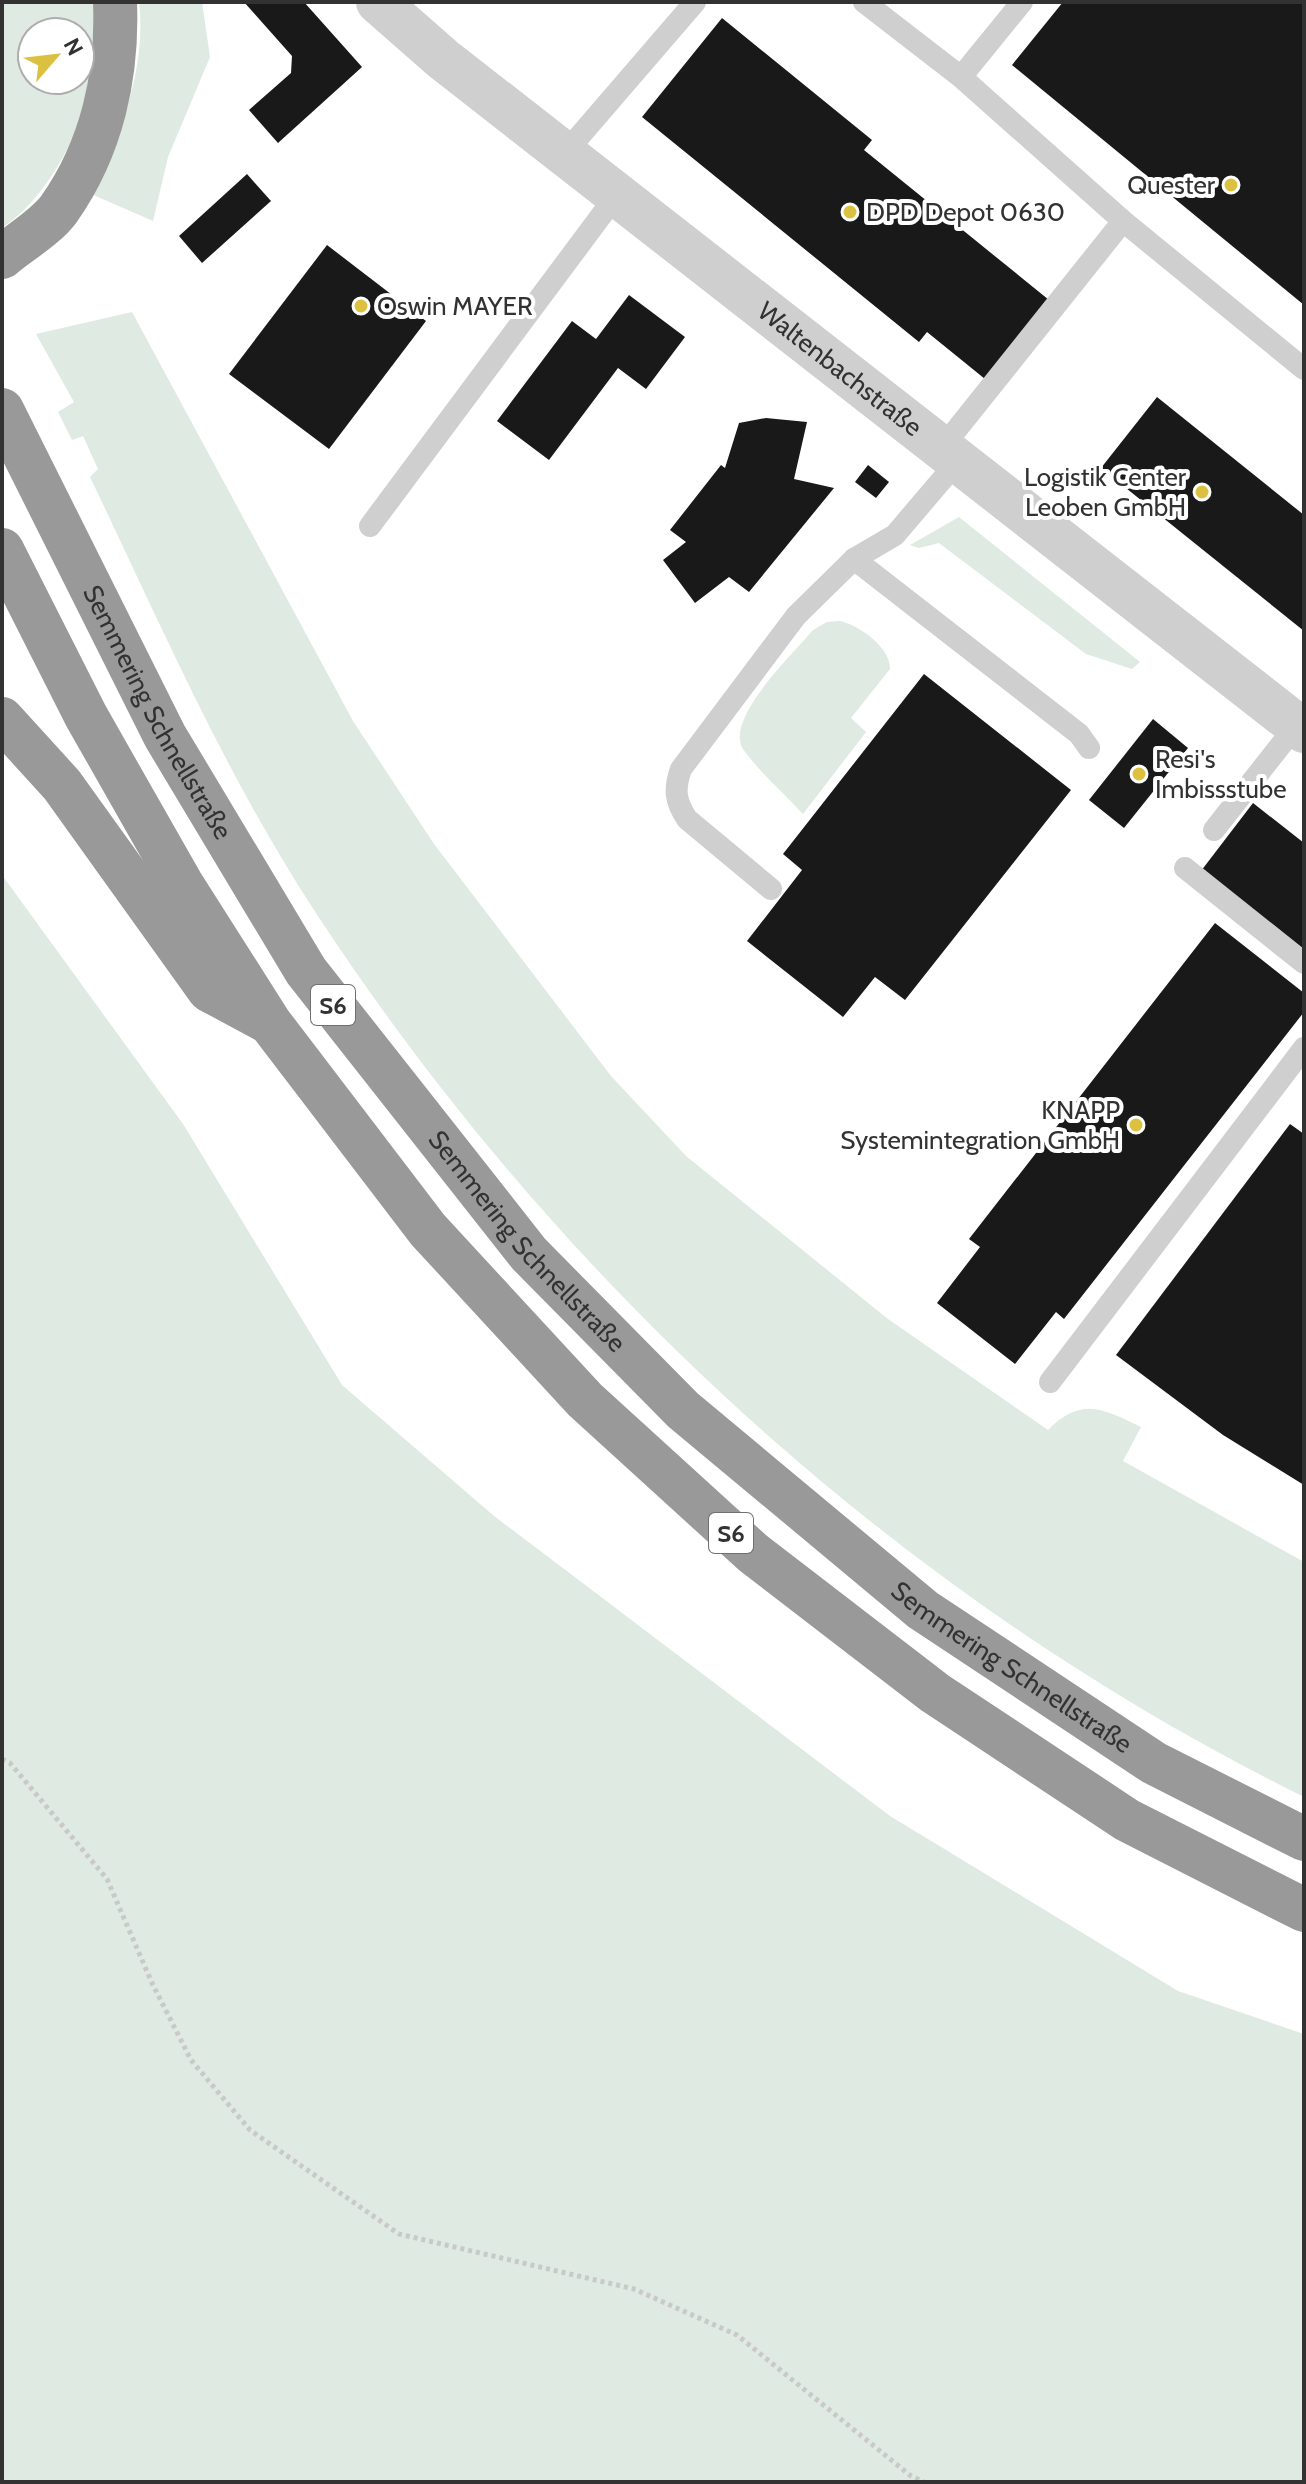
<svg xmlns="http://www.w3.org/2000/svg" width="1306" height="2484" viewBox="0 0 1306 2484" font-family="Cabin,sans-serif">
  <rect width="100%" height="100%" fill="#fff"/>
  <g fill="#deeae2" fill-rule="evenodd">
    <path d="M2,2h95c0,18 1,38 -1,56 -6,59 -44,137 -94,170zM32,32h48v48h-48z"/>
    <path d="M139,2h63l8,55 -42,100 -15,64 -62,-27c29,-58 56,-126 48,-192z"/>
    <path d="M132,312l221,409 81,123 177,232 75,80 202,163 160,111c34,-34 55,-21 93,-3l-18,34 181,101v235c-401,-198 -746,-513 -990,-887 -89,-136 -154,-287 -224,-433l8,-8 -15,-33 -11,4 -14,-28 16,-10 -38,-68z"/>
    <path d="M959,517l181,145 -8,7 -46,-15 -147,-111 -20,5 -9,-3z"/>
    <path d="M840,621c19,4 51,27 50,48l-39,49 15,14 -63,82c-19,-21 -44,-42 -60,-65 -19,-30 51,-96 70,-119l14,-8z"/>
    <path d="M2,875l181,249 159,261 152,131 396,300 288,175 126,43v448h-1302z"/>
  </g>
  <g fill="#191919">
    <path d="M244,2h60l58,65 -84,76 -29,-33 42,-37 1,-17z"/>
    <path d="M1063,2h241v303l-292,-240z"/>
    <path d="M722,18l150,122 -8,10 185,150 -64,79 -58,-47 -8,10 -277,-225z"/>
    <path d="M247,174l24,27 -69,62 -23,-27z"/>
    <path d="M327,245l99,76 -97,128 -100,-75z"/>
    <path d="M629,295l56,42 -39,52 -28,-21 -69,92 -52,-39 75,-100 24,18z"/>
    <path d="M1157,397l147,118v116l-203,-163z"/>
    <path d="M766,418l41,4 -13,57 40,9 -85,104 -20,-15 -34,26 -32,-43 23,-18 -16,-12 51,-65 4,3 14,-45z"/>
    <path d="M868,465l21,17 -13,16 -21,-16z"/>
    <path d="M924,674l147,116 -166,210 -30,-23 -32,40 -96,-76 55,-71 -19,-16z"/>
    <path d="M1153,719l35,29 -64,80 -35,-28z"/>
    <path d="M1253,803l51,40v108l-103,-80z"/>
    <path d="M1215,923l89,70v19l-240,307 -8,-7 -41,52 -78,-61 43,-56 -11,-8z"/>
    <path d="M1290,1124l14,10v351l-81,-50 -107,-80z"/>
  </g>
  <g fill="none" stroke-linecap="round" stroke-linejoin="round">
    <path stroke="#c9c9c9" stroke-width="5" stroke-dasharray="4 4" stroke-linecap="butt" d="M2,1759l8,4 97,116 45,104 39,77 59,70 149,104 235,55 103,46 174,141 13,6"/>
    <g stroke="#cfcfcf" stroke-width="22">
      <path d="M864,2l97,75 162,144 181,148"/>
      <path d="M961,77l61,-75"/>
      <path d="M565,153l130,-151"/>
      <path d="M941,449l182,-228"/>
      <path d="M370,526l248,-333"/>
      <path d="M854,559l225,175 10,14"/>
      <path d="M1214,830l81,-103"/>
      <path d="M1185,868l119,95"/>
      <path d="M771,889l-84,-70c-12,-18 -13,-30 -6,-50l115,-153 58,-57 41,-24 62,-73"/>
      <path d="M1050,1382l254,-334"/>
    </g>
    <path stroke="#cfcfcf" stroke-width="44" id="s1" d="M378,2l65,57 861,672"/>
    <g stroke="#999" stroke-width="44">
      <path d="M2,257c18,-15 44,-30 57,-48 43,-61 59,-134 56,-207"/>
      <path id="s2" d="M2,410l163,326 141,235 223,283 154,156 240,200 231,153 150,76"/>
      <path d="M2,550l84,166 95,167 89,140 158,207 157,170 168,153 182,140 192,127 177,90"/>
      <path d="M2,719l60,66 147,205 56,30"/>
    </g>
  </g>
  <g fill="#dcc040" stroke="#fff" stroke-width="3">
    <circle cx="1231" cy="185" r="8"/>
    <circle cx="850" cy="212" r="8"/>
    <circle cx="361" cy="306" r="8"/>
    <circle cx="1202" cy="492" r="8"/>
    <circle cx="1139" cy="774" r="8"/>
    <circle cx="1136" cy="1125" r="8"/>
  </g>
  <g text-anchor="middle" dominant-baseline="central" stroke-width="8" stroke-linejoin="round" paint-order="stroke">
    <g fill="#fff" stroke="#707070" stroke-width="2">
      <rect x="311" y="985" width="44" height="40" rx="6"/>
      <rect x="709" y="1513" width="44" height="40" rx="6"/>
    </g>
    <g font-size="24" font-weight="bold" fill="#323232">
      <text x="333" y="1005">S6</text>
      <text x="731" y="1533">S6</text>
    </g>
    <g font-size="26" fill="#323232" stroke="#fff" text-anchor="end">
      <text x="1215" y="185">Quester</text>
      <text x="866" y="212" text-anchor="start">DPD Depot 0630</text>
      <text x="377" y="306" text-anchor="start">Oswin MAYER</text>
      <text x="1186" y="477">Logistik Center<tspan x="1186" dy="30">Leoben GmbH</tspan></text>
      <text x="1155" y="759" text-anchor="start">Resi's<tspan x="1155" dy="30">Imbissstube</tspan></text>
      <text x="1120" y="1110">KNAPP<tspan x="1120" dy="30">Systemintegration GmbH</tspan></text>
    </g>
    <g font-size="26" fill="#323232" stroke="#fff">
      <text stroke="none"><textPath href="#s1" startOffset="590">Waltenbachstraße</textPath></text>
      <text stroke="none"><textPath href="#s2" startOffset="340">Semmering Schnellstraße</textPath></text>
      <text stroke="none"><textPath href="#s2" startOffset="988">Semmering Schnellstraße</textPath></text>
      <text stroke="none"><textPath href="#s2" startOffset="1636">Semmering Schnellstraße</textPath></text>
    </g>
  </g>
  <rect width="1306" height="2484" fill="none" stroke="#323232" stroke-width="8"/>
  <g transform="translate(56 56) rotate(62)"><circle r="38" fill="#ffffff" stroke="#adadad" stroke-width="2"/>
  <path d="M0-6L14 30L0 20L-14 30Z" fill="#dcc040"/>
  <text y="-12" font-size="22" font-weight="bold" text-anchor="middle" fill="#323232">N</text>
  </g>
</svg>
